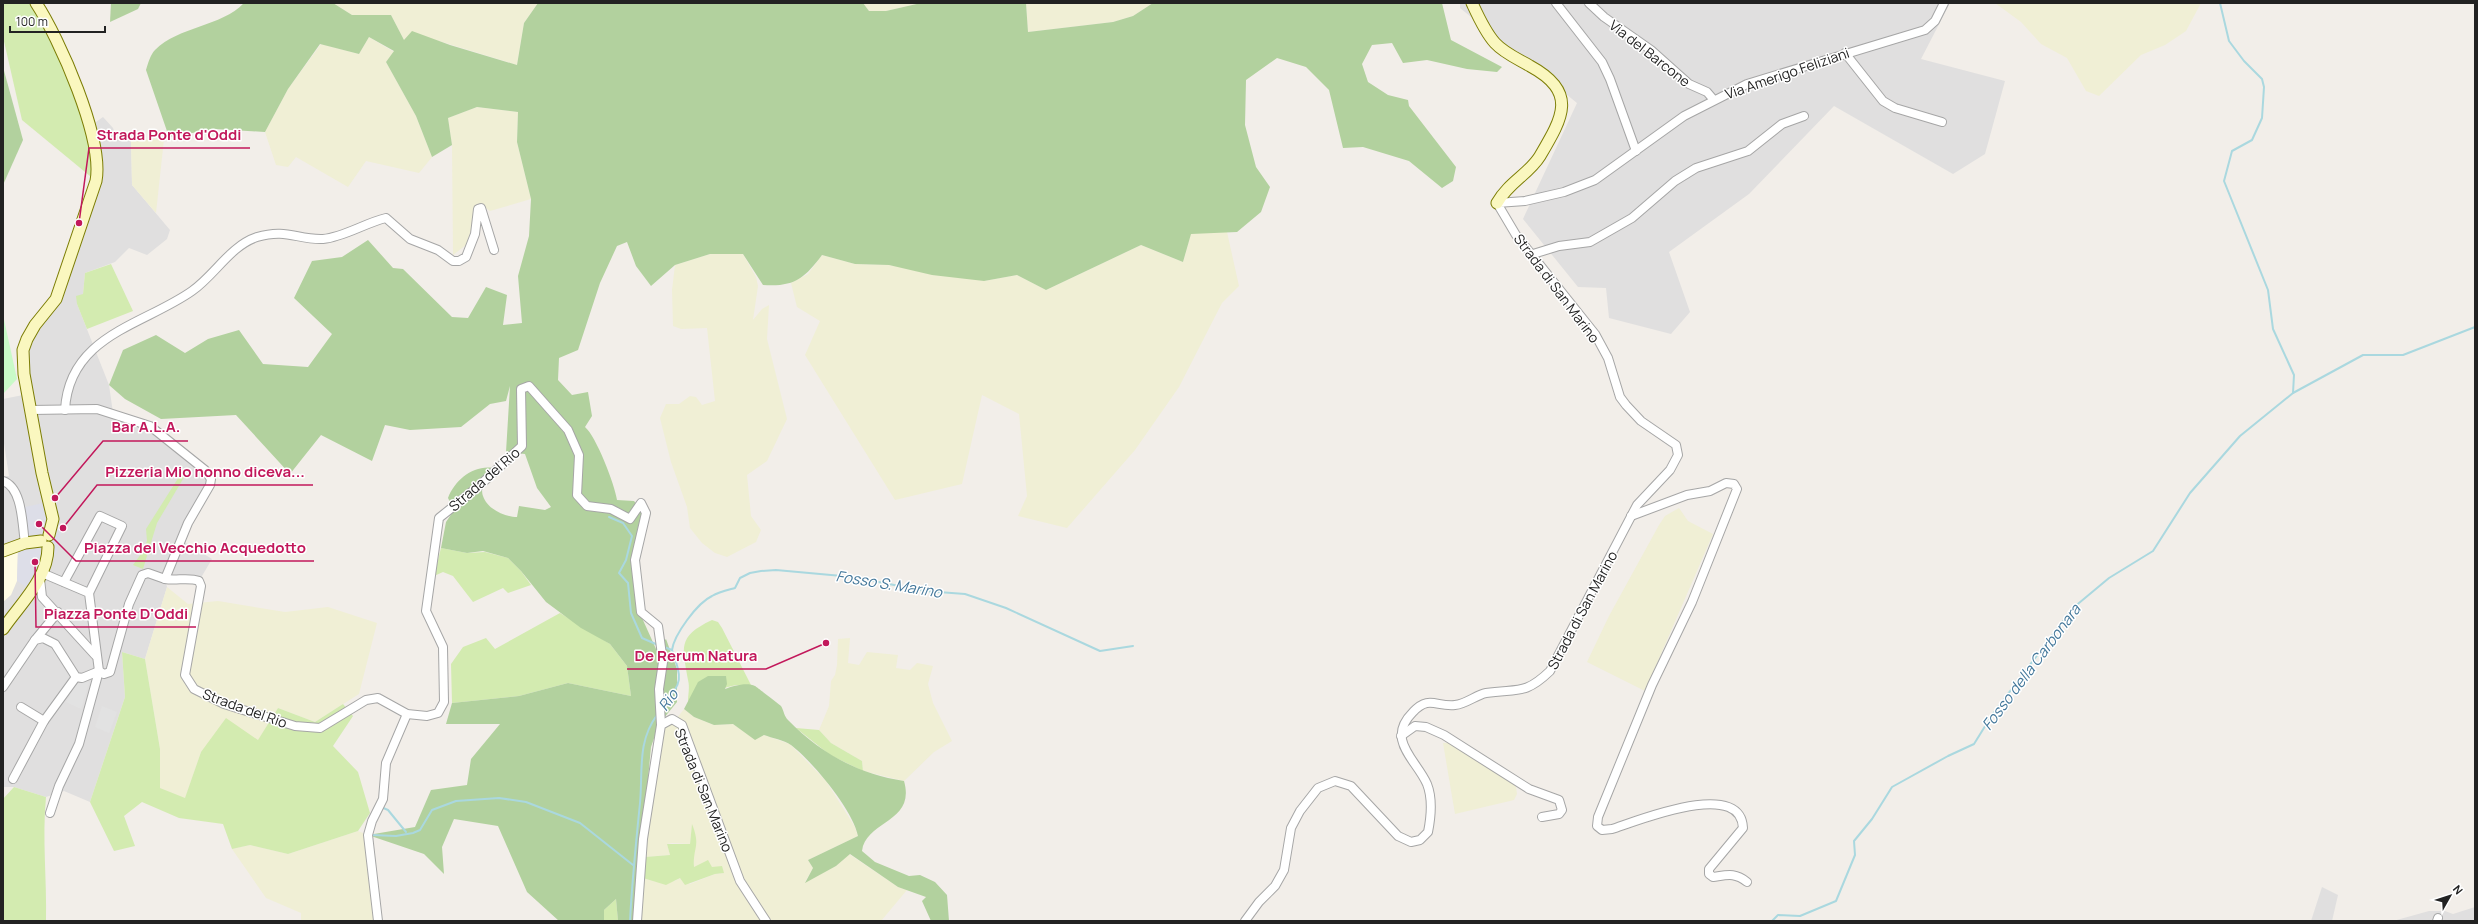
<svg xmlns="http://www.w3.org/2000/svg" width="2478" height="924" viewBox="0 0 2478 924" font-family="Manrope,sans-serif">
  <rect width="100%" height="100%" fill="#f2eee9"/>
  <g fill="#e0dfdf">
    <path d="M1460,3h490l-29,56 84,22 -20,73 -32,20 -119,-68 -85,88 -80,58 21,60 -19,22 -62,-16 -3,-30 -28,-1 -55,-68 54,-116 -117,-95z"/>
    <path d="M103,117l10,11 4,12h14l1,45 38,45 -3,9 -20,16 -18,-7 -14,14 -30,11 -2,21 -6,10 32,81 4,28 37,13 61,53 -30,61 31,19 -13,22 -34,-2 2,8 -22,72 -23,-7 3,45 -35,105 -26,-11 -18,6 -32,-10h-11v-306l19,21 -19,-22v-4h6l-6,-39v-38l25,-5 -5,-44 26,-40 47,-129 -7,-54z"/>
    <path d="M2322,887l16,8 -6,26h-21z"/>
    <path d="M2475,907v14h-82l36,-10h16l8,3z"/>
  </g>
  <path fill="#fffce5" d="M18,550l-1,31 -6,14 -8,7v-46z"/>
  <g fill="#f0efd5">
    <path d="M333,3h205l-14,20 -7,42 -78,-24 -35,-1 -13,-25h-39z"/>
    <path d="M863,3h58l-35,8h-17z"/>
    <path d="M1026,3h127l-20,13 -20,6 -85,10z"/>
    <path d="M1995,3h206l-15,28 -21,14 -24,10 -42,41 -13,-5 -19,-33 -26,-14 -20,-22z"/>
    <path d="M369,37l25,15 -8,10 30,54 16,41 -13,16 -53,-12 -18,26 -52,-30 -8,10 -12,-2 -11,-33 23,-43 33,-45 38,10z"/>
    <path d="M477,107l41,5 -1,30 14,57 -41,12 -10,-7 -14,41 -13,10 -1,-109 -4,-28z"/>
    <path d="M164,139l-8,74 -24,-28 -1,-45z"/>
    <path d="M1227,232l12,54 -17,17 -43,84 -44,63 -68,78 -49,-12 9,-20 -8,-82 -37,-19 -20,89 -67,16 -90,-145 15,-34 -23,-14 -6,-24 17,-9 14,-19 33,9 34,1 95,16 33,-6 29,15 95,-45 42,17 8,-29z"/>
    <path d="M710,254h33l13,23 2,9 -5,34 9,-11 7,-4 -2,34 20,80 -20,42 -20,14 4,41 10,14 -5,12 -29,15 -12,-4 -13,-10 -12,-15 -3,-21 -16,-45 -11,-44 6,-14h13l11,-8 6,1 6,8 13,-4 -8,-73 -26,1 -8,-3 -1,-36 3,-25z"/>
    <path d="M1679,508l9,13 25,13 -68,157 -58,-29 22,-46 50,-91 6,-9z"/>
    <path d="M167,587l21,17 30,-3 67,11 43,-5 49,16 -18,71 -44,28 -37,-14 -20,33 -57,11 -16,47 -25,-11v-39l-15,-90z"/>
    <path d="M850,638l-2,25 11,2 8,-13 31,3 -2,13 14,2 7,-7 16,3 -5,18 5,19 19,38 -18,11 -30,29 -41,-10 -1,-10 -31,-18 -12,-13 10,-24 2,-25 4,-6 2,-10 1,-26z"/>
    <path d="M684,709l10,8 20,8 19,-1 22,15 9,-4 26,9 36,37 29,46 3,9 -50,24 5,8 -8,14 31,-16 13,-12 49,33 9,3 -26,31h-112l-28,-42 -64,-161z"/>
    <path d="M669,724l8,1 4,7 50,136 10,23 20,30 -122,-1 4,-42 14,4 18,-1 5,-3 10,6 25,-10 9,-1 -21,-9 -9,4 -2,-43 -2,19 -18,-1 -5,1 3,11 -25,2 14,-118 3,-10z"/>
    <path d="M1443,743h9l58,37 6,7 1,7 -3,6 -59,14z"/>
    <path d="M358,831l10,4 10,86h-77v-8l-35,-15 -34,-49 18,-4 38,9z"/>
  </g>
  <g fill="#d3ebb0">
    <path d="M3,3h33l42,90 18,88 -74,-61 -19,-83z"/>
    <path d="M111,264l22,47 -46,18 -10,-25 -1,-8 7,-2 2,-21z"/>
    <path d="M182,472l4,2 -29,49 -14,46 -10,-4 8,-11 6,-13 -1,-12z"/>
    <path d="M441,548l26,5 18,-1 23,6 13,13 10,14 -23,8 -5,-5 -30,14 -20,-26 -10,-4 -9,4z"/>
    <path d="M560,613l50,31 17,22 4,30 -63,-13 -49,13 -67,7 -1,-39 12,-17 23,-9 9,11z"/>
    <path d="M712,620l6,2 4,6 29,57h-15l-44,11 -4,6c0,-7 2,-15 0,-22 -5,-32 -12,-43 24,-60z"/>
    <path d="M122,652l23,7 15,90v39l25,10 16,-46 25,-34 32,22 20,-32 37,14 28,-18 10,12 -20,30 25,26 12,41 -12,18 -70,23 -38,-9 -18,4 -9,-25 -44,-6 -37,-16 -18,14 11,30 -21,5 -24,-49 35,-105z"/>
    <path d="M796,728l23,2 12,13 31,18 1,10 -33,-16z"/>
    <path d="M14,787l32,10c-4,41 1,83 0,124h-43v-122z"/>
    <path d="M692,824c9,23 1,22 2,43l14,-7 4,7 10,-1 2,7 -9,1 -30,11 -5,-7 -14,7 -23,-7 2,-21 25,-2 -3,-11h23z"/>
    <path d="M616,899l2,22h-14v-11z"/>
  </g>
  <g fill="#b2d19e">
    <path d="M111,3h30l-3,6 -28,13z"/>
    <path d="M244,3h89l19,12h39l13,25 8,-9 38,14 67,20 7,-42 14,-20h325l6,8h17l35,-8h105l2,29 85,-10 20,-6 20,-13h289l9,37 51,27 -5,5 -30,-3 -40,-9 -24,3 -11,-20 -20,2 -10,19 6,18 20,13 20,5 1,6 47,61 -3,14 -11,7 -33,-27 -46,-14 -20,1 -14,-58 -23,-23 -29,-9 -31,22 -1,45 11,42 14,20 -9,25 -24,20 -46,2 -8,28 -42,-17 -95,45 -29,-15 -33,6 -52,-6 -43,-10 -34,-1 -33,-9c-18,24 -28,32 -59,30l-20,-31h-33l-35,11 -24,21 -15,-20 -9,-24 -10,4 -17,37 -22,67 -19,8 -1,22 14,15 16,-3 4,24 -7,11c11,9 30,58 32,73l17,1 9,11 -9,44 4,53 18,40 10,-10 11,30v33l-18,22 -8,23 -7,75 -6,28 -4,71h-16l-2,-22 -12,11v11h-45l-32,-29 -29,-66 -44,-7 -12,28 2,27 -20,-20 -56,-19 47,-8 16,-37 36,-5 4,-26 29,-35h-54l6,-21 67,-7 49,-13 63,13 -4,-30 -17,-22 -29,-16 -35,-26 -25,-31 -13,-13 -25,-7 -16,2 -26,-5 5,-26 8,-12 -6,-12c7,-18 25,-33 45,-30l-11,9c1,5 -1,14 1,19 4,13 22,21 34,21l2,-11 26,4 6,-3 -14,-19 -12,-34 -19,-2 4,-66 -4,15 -16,3 -29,23 -51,3 -25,-5 -13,36 -51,-26 -31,39 -54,-59 -75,4 -36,-20 -16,-14 14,-35 33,-15 29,18 23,-14 31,-9 24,34 45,3 24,-33 -38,-36 18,-37 30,-4 26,-17 25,28 10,1 49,48 16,1 18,-31 21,8 -4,30 19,-2 -4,-47 11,-40 2,-37 -14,-57 1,-30 -41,-5 -29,11 4,27 -20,12 -16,-41 -30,-54 8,-11 -25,-14 -10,17 -39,-10 -32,45 -23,43 -50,-3 -46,8 -23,-67c2,-6 4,-15 9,-20 24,-24 66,-23 89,-47z"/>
    <path d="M3,67l20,73 -20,45z"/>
    <path d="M708,676h18l1,8 -2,5c8,-3 22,-7 30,-3 3,2 24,18 26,20 3,5 3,10 7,14 32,33 70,54 116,61 12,42 -38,39 -42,70l13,11 34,14 11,-1 15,7 12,13 2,26h-18l-9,-20 4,-4 -28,-10 -48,-33 -14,12 -31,17 8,-15 -5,-8 50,-24c-5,-26 -46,-75 -67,-91 -7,-5 -19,-7 -27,-10l-9,5 -22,-16 -19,1 -20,-8 -10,-8 14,-27z"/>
  </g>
  <path fill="#c9fac8" d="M3,315l14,64 -14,15z"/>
  <g fill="#e2e2e2">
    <path d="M89,682l-8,27 -15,-7 10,-18z"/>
    <path d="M102,706l15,6 -8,21 -14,-6z"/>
  </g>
  <path fill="#dddee8" d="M52,501l9,31 -4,20 -14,27 -12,11 -14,-9 1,-31 3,-11 -5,-30z"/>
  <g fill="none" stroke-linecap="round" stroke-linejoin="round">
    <g stroke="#aad8df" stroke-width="2">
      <path d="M2220,3l9,38 15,20 18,18 2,8 -2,31 -10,22 -20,11 -8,30 44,109 5,39 21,46 -1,18"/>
      <path d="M609,517l14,6 9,13 -6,24 -7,13 9,10 3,30 11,25 16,7"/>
      <path d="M672,650c2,-15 25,-47 40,-54 7,-4 16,-6 23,-8l5,-10 10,-5 11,-2 15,-1 77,7 72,14 40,3 41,14 94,43 33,-5"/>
      <path d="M662,708c20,-27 21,-26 10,-58l-8,-3"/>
      <path d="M381,807l7,3 18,22"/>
      <path d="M372,835l24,1 17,-3 7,-3 12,-20 24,-9 43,-3 27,4 54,21 53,42"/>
      <path d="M630,921c2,-40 6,-79 10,-118 3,-32 -3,-61 17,-88"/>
      <path d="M1772,921l6,-6 22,1 36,-15 19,-46 -1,-14 18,-22 20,-32 56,-31 26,-12 18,-29 81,-107 36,-30 44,-27 37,-58 50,-57 53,-43 70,-38h40l72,-28"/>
    </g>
    <defs>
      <g id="street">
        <path d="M1556,3l46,59 8,17 26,72"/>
        <path d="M1589,3l15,14 47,33 38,34 18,8 6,7"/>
        <path d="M1845,53l38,48 12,7 47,14"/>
        <path d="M1533,254l26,-8 31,-4 42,-24 43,-37 21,-13 52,-17 34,-27 22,-8"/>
        <path d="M31,410l66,-1 53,17 55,44 6,9 -1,6 -22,38 -23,56 -17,-6 -6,2 -13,29 -19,68 -6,2 -5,-3 -10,-78 -47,-20"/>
        <path d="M65,410c4,-75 79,-85 127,-119 23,-16 38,-45 65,-54 30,-9 40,3 66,2 21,-2 42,-16 63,-21l24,21 28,11 15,11h6l7,-4 9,-23 3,-25 3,-1 13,42"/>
        <path d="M3,481c20,7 19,44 22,62"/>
        <path d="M1631,516l56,-21 23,-4 16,-8 8,1 3,5 -45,113 -40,83 -54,132 -1,9 5,4 10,-1c25,-8 129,-51 131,-1l-34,41v5l4,3c14,-2 22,-5 34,5"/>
        <path d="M40,579l2,18 53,58"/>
        <path d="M165,579c11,2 24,-2 34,2l2,5 -16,89 9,14 30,15 71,22 25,2 46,-28 12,-2 29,16 20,2 11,-3 6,-11 -1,-55 -17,-36 13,-93 40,-32 43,-40 -1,-57 8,-3 39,44 11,25 -2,40 10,11 24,3 19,10 11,-16 5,10 -11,47 6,52 17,14 5,36 -4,27 2,36"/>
        <path d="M64,582l36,-66 22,10 -33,67"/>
        <path d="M35,640l23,-28"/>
        <path d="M3,687l32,-47 8,-2 12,6 21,33 6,1 17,-7"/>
        <path d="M21,707l23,14"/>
        <path d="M1401,736l14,-10 11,1 18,8 85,54 30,11 3,10 -3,4 -17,3"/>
        <path d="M13,779l31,-58 32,-44"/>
        <path d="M50,813l9,-27 20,-42 20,-73"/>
        <path d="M378,921l-10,-86 4,-14 11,-22 3,-36 21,-49"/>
        <path d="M637,921l6,-82 18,-114 11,-6 10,6 58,156 26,40"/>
        <path d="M1245,921l14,-19 16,-16 9,-16 7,-42 9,-17 18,-23 17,-7 16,5 47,50 13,6 9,-2 8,-8c3,-15 5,-33 -1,-48 -11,-25 -42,-44 -14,-72 16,-17 23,-5 42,-7 11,-1 21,-10 31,-12 31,-5 38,3 64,-22l87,-166 33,-35 8,-15 -2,-10 -35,-24 -15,-16 -6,-8 -12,-39 -13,-24 -79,-99 -19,-32 28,-2 39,-9 31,-12 89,-64 63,-32 178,-54 10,-9 9,-18"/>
        <path d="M2437,921l1,-3"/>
      </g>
      <g id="secondary">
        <path d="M36,3c23,35 68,136 60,178l-40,118 -21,26 -8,14 -4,11 1,24 18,99 11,46 -4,16"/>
        <path d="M1472,3c6,13 13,29 23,40 9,10 23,16 35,23 48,26 33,51 10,90 -11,18 -31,26 -43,47"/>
        <path d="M3,551l22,-8 16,-2"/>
        <path d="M3,629c17,-25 45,-50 45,-82"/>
      </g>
    </defs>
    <use href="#street" stroke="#a6a6a6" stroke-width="10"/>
    <use href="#secondary" stroke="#7c7d05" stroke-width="13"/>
    <use href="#street" stroke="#fff" stroke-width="8"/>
    <use href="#secondary" stroke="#faf7bf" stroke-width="11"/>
  </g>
  <g text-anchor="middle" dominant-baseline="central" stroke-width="3" stroke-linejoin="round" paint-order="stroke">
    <g font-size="14" fill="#222" stroke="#fff">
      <text transform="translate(1650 53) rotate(38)">Via del Barcone</text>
      <text transform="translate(1787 73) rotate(-19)">Via Amerigo Feliziani</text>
      <text transform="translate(1557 288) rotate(53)">Strada di San Marino</text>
      <text transform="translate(484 479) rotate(-41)">Strada del Rio</text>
      <text transform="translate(1582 610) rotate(-62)">Strada di San Marino</text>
      <text transform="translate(245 708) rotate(20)">Strada del Rio</text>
      <text transform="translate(704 790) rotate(68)">Strada di San Marino</text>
    </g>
    <g font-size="15" font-style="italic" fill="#44789b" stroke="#fff">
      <text transform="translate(889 584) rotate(9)">Fosso S. Marino</text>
      <text transform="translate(2031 667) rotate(-53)">Fosso della Carbonara</text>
      <text transform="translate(668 700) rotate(-54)">Rio</text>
    </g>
  </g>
  <path fill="none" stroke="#c2185b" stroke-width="1.5" d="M79 223L89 148H250M55 498L103 441H188M63 528L97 485H313M39 524L76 561H314M35 562L36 627H196M826 643L766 669H627"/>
  <g fill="#c2185b" stroke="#fff" stroke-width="1.5">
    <circle cx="79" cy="223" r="4"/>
    <circle cx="55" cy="498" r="4"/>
    <circle cx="63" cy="528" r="4"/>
    <circle cx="39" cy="524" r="4"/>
    <circle cx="35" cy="562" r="4"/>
    <circle cx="826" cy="643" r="4"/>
  </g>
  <g font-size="15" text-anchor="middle" font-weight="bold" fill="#c2185b" stroke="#fff" stroke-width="3" stroke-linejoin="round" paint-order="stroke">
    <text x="169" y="140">Strada Ponte d'Oddi</text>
    <text x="146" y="432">Bar A.L.A.</text>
    <text x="205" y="477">Pizzeria Mio nonno diceva...</text>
    <text x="195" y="553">Piazza del Vecchio Acquedotto</text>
    <text x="116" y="619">Piazza Ponte D'Oddi</text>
    <text x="696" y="661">De Rerum Natura</text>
  </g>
  <rect width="2478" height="924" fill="none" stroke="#222222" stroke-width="8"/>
  <g transform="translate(2450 896) rotate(51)" stroke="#ffffff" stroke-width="3" paint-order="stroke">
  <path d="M0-3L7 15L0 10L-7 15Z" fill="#222222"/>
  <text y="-6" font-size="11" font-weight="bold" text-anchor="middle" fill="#222222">N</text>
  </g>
  <path d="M10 26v6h95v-6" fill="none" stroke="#222222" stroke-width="2"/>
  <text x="16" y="26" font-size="12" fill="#222222" stroke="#ffffff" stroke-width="3" paint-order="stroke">100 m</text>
</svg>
